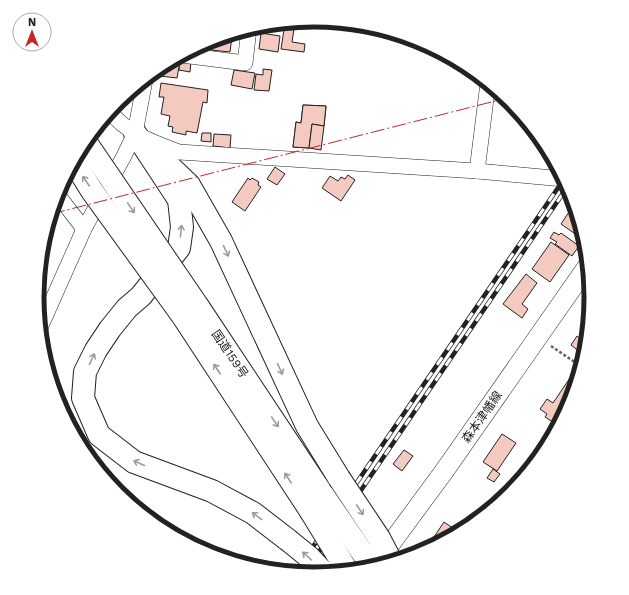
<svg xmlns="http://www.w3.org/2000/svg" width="629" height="595" viewBox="0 0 629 595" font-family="'Work Sans','Noto Sans JP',sans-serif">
  <rect width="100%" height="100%" fill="#fff"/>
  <g fill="#f3c9c0" stroke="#222">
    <path d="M309,21v1h-3v2l-11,-2 -3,20 13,2 -1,8 -23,-3 4,-26z"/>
    <path d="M261,33l19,3 -2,16 -19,-3z"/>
    <path d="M228,35l4,1 -2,16 -19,-2 1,-10z"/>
    <path d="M180,59l11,2 -1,11 -11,-2z"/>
    <path d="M173,60l7,1 -3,17 -17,-2 1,-9z"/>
    <path d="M263,69l9,1 -3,21 -15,-1 2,-16 7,1z"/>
    <path d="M234,70l21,3 -3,16 -21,-4z"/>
    <path d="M161,83l47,7 -1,13 -4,-1 -6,31 -11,-2v4l-14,-3 1,-5 -5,-1 2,-10 -9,-2 3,-17h-5z"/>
    <path d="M303,105l23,1 -2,20 -12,-2 -3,24 -16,-1 3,-25 5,1z"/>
    <path d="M303,105l23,1 -2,20 -12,-2 -3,24 -16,-1 3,-25 5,1z"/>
    <path d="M312,124l12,2 -3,24 -12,-2z"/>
    <path d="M202,133h9v9l-10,-1z"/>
    <path d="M214,134l17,1 -1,13 -17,-2z"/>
    <path d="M275,167l10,7 -8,11 -10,-6z"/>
    <path d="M348,175l7,5 -14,21 -19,-13 8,-12 8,5 3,-4 4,2z"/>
    <path d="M248,178l2,2 2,-2 7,4 -1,3 3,2 -16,24 -13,-9z"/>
    <path d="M574,200l10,34 -3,4 -20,-14 12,-18 -2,-2z"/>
    <path d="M554,232l5,3 2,-2 18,13 -7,10 -17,-12 2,-2 -7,-4z"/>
    <path d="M551,242l18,13 -19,27 -18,-13z"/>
    <path d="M526,274l11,9 -15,21 6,5 -6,9 -19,-14z"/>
    <path d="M577,336l10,8 -2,12 -14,-11z"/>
    <path d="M574,372l5,4 -8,28 -12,22 -14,-9 2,-3 -7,-5 7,-10 6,4z"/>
    <path d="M502,434l14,9 -19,28 -14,-9z"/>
    <path d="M404,450l9,6 -11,15 -9,-7z"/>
    <path d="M493,469l7,5 -6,8 -7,-4z"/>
    <path d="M444,522l16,11 -18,9 -8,-5z"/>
  </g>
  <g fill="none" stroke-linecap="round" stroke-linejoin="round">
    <defs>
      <g id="minor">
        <path d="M182,55l63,8 4,-34"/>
        <path d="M110,111c15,22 45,32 69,41l298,19 87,8"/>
        <path d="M477,171l11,-88"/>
        <path d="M57,194l27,35"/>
        <path d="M40,328l44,-99 40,-73 11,-23 10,-53"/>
      </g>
      <path id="major" d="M378,561l67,-91 144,-206"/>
      <g id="highway">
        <path d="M135,133l44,67 3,27 -3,21 -38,48 -14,12 -17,21 -14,21 -11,22 -2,26 16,37 35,27 78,29 41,22 35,27"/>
        <path d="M163,160l26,25 32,56 86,185 32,52"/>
        <path d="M199,308l124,187"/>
        <path d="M182,315l128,195"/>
      </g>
    </defs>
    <use href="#minor" stroke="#222" stroke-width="16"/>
    <use href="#major" stroke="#222" stroke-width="20"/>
    <use href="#highway" stroke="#222" stroke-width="24"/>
    <path stroke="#646464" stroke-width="2.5" stroke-dasharray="3 2" stroke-linecap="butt" d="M551,346l31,21"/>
    <use href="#minor" stroke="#fff" stroke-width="15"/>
    <use href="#major" stroke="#fff" stroke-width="19"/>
    <use href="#highway" stroke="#fff" stroke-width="22"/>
    <defs>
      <g id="rail">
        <path d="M295,573l269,-394"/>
        <path d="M304,574l264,-388"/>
      </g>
    </defs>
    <use href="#rail" stroke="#222" stroke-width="4.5"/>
    <use href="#rail" stroke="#fff" stroke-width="3" stroke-dasharray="9" stroke-linecap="butt"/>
    <defs>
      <g id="highway-bridge">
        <path d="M85,141l114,167"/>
        <path d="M74,162l18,29 90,124"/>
        <path d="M339,478l40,60 13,25"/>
        <path d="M323,495l50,73"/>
        <path d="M310,510l38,62"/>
        <path d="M288,540l21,17 16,17"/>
      </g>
    </defs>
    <use href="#highway-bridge" stroke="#222" stroke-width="24" stroke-linecap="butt"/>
    <use href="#highway-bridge" stroke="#fff" stroke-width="22"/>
    <path stroke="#c62828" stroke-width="1" stroke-dasharray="14 3 2 3" stroke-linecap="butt" d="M51,214l456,-116"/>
  </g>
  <defs><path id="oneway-shaft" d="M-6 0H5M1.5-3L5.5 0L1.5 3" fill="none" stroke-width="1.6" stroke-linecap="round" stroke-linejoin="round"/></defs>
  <g stroke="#9c9c9c">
    <use href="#oneway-shaft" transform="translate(86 181) rotate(-124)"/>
    <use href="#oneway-shaft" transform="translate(131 208) rotate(56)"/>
    <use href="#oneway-shaft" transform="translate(181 231) rotate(-84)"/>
    <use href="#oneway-shaft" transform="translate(226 251) rotate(65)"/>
    <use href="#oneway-shaft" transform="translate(92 359) rotate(-65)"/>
    <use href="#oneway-shaft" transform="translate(217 369) rotate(-123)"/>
    <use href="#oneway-shaft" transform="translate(280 369) rotate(65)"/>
    <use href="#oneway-shaft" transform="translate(275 422) rotate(56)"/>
    <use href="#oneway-shaft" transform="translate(139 463) rotate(-156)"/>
    <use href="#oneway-shaft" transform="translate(288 478) rotate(-123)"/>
    <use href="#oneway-shaft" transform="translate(360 510) rotate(56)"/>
    <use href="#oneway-shaft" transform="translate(257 516) rotate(-143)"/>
    <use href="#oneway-shaft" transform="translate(307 556) rotate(-138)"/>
  </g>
  <g text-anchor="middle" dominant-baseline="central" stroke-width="3" stroke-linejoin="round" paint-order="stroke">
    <g font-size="12" fill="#222" stroke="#fff">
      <text transform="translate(230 354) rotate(56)">国道159号</text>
      <text transform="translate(482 417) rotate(-55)">森本津幡線</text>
    </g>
  </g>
  <path d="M0 0H629V595H0ZM44 297a270 270 0 1 1 540 0a270 270 0 1 1-540 0Z" fill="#fff" fill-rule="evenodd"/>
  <path fill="none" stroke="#222" stroke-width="5" d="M44 297a270 270 0 1 1 540 0a270 270 0 1 1-540 0Z"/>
  <g transform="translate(32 32)"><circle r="19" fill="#ffffff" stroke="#a7a7a7"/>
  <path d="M0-3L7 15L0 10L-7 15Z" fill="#c62828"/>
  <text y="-6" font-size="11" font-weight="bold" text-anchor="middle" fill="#222222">N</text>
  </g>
</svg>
